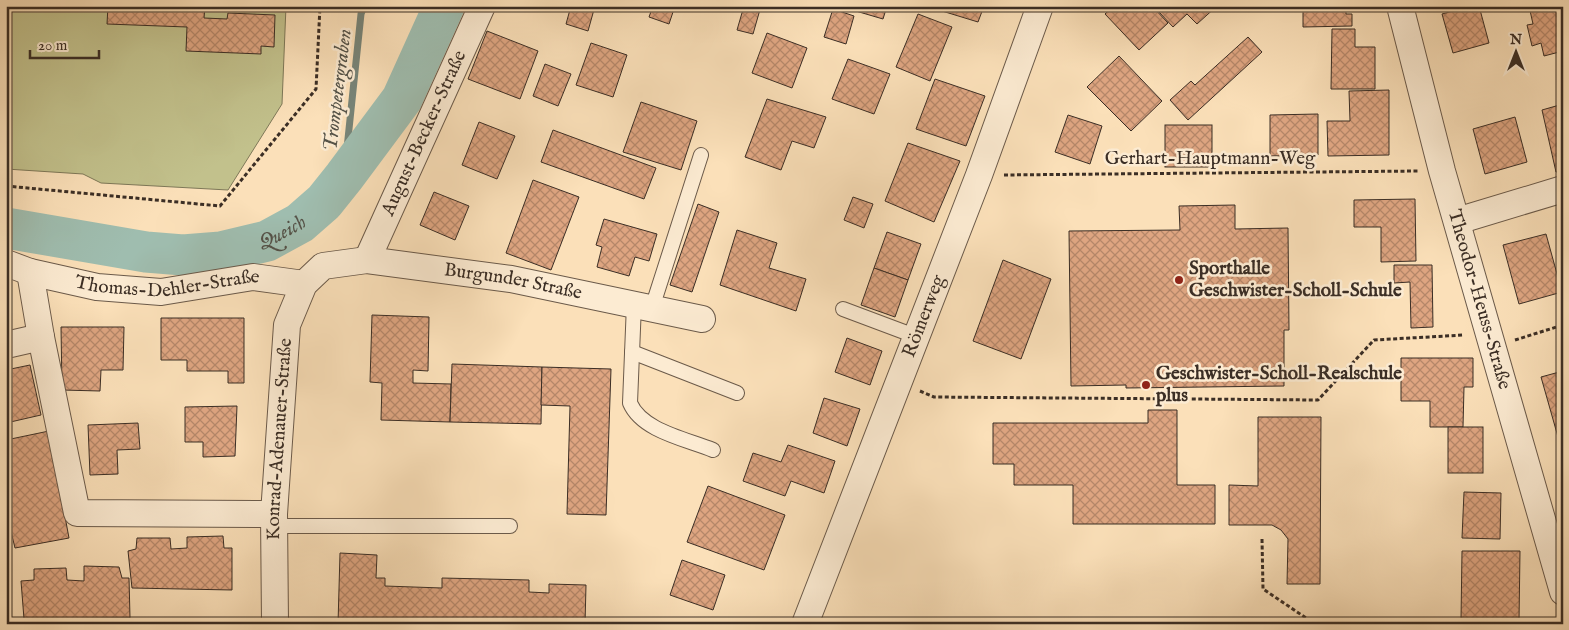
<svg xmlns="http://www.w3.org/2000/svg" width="1569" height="630" viewBox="0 0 1569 630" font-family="'IM FELL English',serif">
  <defs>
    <pattern id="building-cross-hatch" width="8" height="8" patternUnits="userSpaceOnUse" patternTransform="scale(1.25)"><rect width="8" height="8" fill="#dea581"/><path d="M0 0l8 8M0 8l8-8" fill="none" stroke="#b58769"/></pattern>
  </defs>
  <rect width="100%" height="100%" fill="#fbe0b9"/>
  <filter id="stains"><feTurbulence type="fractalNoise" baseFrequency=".004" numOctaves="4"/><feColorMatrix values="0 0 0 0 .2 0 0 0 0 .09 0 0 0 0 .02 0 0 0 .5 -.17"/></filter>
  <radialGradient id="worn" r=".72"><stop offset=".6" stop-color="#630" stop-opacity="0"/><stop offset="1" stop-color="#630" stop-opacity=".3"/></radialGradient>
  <path fill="#c2c18c" stroke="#7e7858" d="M6,6h280l-4,98 -54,86 -127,-7 -18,-9 -77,-5z"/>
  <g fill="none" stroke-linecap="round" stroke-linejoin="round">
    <path stroke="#778478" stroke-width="7" d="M344,177l17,-163 3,-8"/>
    <path stroke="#9fbdaf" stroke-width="41" id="s1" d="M6,228l140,24 37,3 38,-3 46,-11 33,-18 24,-21 20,-25 58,-78 42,-93"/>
  </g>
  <g fill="url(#building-cross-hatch)" stroke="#3b2e25">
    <path d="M108,6h97l-1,12 23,1 1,-6 47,2 -1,32 -13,-1v8l-75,-3 1,-24 -80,-3z"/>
    <path d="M571,6h24l-7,25 -22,-7z"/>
    <path d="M653,6h22l-6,18 -20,-7z"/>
    <path d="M744,6h17l-8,28 -16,-4z"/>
    <path d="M850,6h37l-4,13 -34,-10z"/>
    <path d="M944,6h40l-6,16 -36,-11z"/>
    <path d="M1113,6h39l16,17 -29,27 -34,-36z"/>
    <path d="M1166,6h51l-20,18 -10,-10 -14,13 -14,-15z"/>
    <path d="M1303,6h43v8h6v12l-49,1z"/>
    <path d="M1471,6h8l10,37 -36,10 -11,-39z"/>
    <path d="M1529,6h34v31l-3,1 3,13 -19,5 -3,-13 -9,3 -5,-21 6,-1z"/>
    <path d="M833,9l21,7 -8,28 -22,-7z"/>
    <path d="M918,14l34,13 -22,54 -34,-14z"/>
    <path d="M1332,29h23v18h20v42h-44z"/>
    <path d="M487,31l51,20 -18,48 -52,-20z"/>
    <path d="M767,33l40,15 -15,40 -40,-15z"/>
    <path d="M1248,37l14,15 -74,68 -18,-20 21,-19 4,4z"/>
    <path d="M591,43l36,12 -14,42 -37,-12z"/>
    <path d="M1119,56l43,45 -31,30 -44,-44z"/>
    <path d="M848,59l42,15 -16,40 -42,-15z"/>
    <path d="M545,64l26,10 -13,32 -25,-10z"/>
    <path d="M935,79l50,17 -19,50 -50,-17z"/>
    <path d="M1389,90v65l-61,1 -1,-35h23l-1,-30z"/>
    <path d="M767,99l59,18 -12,31 -22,-7 -11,29 -36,-13z"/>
    <path d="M641,102l56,19 -16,49 -58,-18z"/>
    <path d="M1563,104v67l-7,1 -14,-62z"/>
    <path d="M1318,114v41l-48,1v-41z"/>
    <path d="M1068,115l34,11 -12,38 -35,-12z"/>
    <path d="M1515,117l12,45 -42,12 -12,-45z"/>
    <path d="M479,122l36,14 -18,43 -35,-14z"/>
    <rect x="1165" y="125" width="47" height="42"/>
    <path d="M553,130l103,38 -12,31 -103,-37z"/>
    <path d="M908,143l52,18 -26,61 -49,-21z"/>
    <path d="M533,180l46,17 -28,73 -45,-17z"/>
    <path d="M434,192l35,14 -14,34 -35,-15z"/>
    <path d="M853,197l20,7 -9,24 -20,-8z"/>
    <path d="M1415,199l1,62 -35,1v-35h-27v-27z"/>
    <path d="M698,204l21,8 -27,80 -22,-7z"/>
    <path d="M1235,205v24l53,-1 1,102h-5v56l-158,2v-3l-55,1 -2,-155 111,-1 -1,-24z"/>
    <path d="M604,219l53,15 -8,27 -14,-4 -6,19 -32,-9 5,-20 -6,-2z"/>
    <path d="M737,230l40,13 -8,25 37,11 -10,32 -76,-26z"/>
    <path d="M887,232l34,12 -13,36 -34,-12z"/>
    <path d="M1546,234l16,58 -43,12 -16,-59z"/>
    <path d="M1003,260l48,19 -30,80 -48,-18z"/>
    <path d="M1394,265h38l1,62 -22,1 -1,-46 -16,1z"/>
    <path d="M874,268l34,12 -13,37 -34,-12z"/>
    <path d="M372,315l57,2 -1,54 -15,-1v13l38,1 -1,38 -69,-2 1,-37 -12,-1z"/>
    <path d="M161,318h83v65h-16v-12h-41v-11h-26z"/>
    <path d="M61,327h63l-1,43h-22l-1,21 -38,-1z"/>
    <path d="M847,338l35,13 -12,34 -35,-13z"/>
    <path d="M1401,358h72v29h-9l-1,40h-33v-26h-29z"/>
    <path d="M452,364l90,3 -1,57 -91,-2z"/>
    <path d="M30,365l11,50 -35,8v-53z"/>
    <path d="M542,367l69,2 -5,146 -39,-1 3,-108 -29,-1z"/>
    <path d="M1563,371v64l-5,2 -17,-60z"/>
    <path d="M824,398l36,11 -13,37 -34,-13z"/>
    <path d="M237,406l-2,50 -32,1v-15h-18v-35z"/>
    <path d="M1148,410h29v75h38v39h-142v-39h-59v-21h-21v-41h155z"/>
    <path d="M1258,417h63l-1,167h-33l1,-45 -7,-9 -9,-5h-43v-40l29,1z"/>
    <path d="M138,423l2,26 -23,1 1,24 -28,1 -2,-50z"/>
    <rect x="1448" y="427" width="35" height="46"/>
    <path d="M49,431l20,107 -54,10 -9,-37v-71z"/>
    <path d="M1563,435v18l-5,-16z"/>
    <path d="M788,445l47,16 -11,32 -33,-12 -6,15 -42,-15 10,-28 28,9z"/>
    <path d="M708,486l77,29 -21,55 -77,-28z"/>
    <path d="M1464,492l37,1 -1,46 -38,-1z"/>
    <path d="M223,536l1,12h8v42l-100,-2 -4,-37 8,-2 1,-11h33l1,11 16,-1v-11z"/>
    <path d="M1462,551h58l-1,70 -58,-1z"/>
    <path d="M340,553l37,2 -1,23h9v8l57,2v-10l87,2v12l20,1v-9l37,1 -1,39h-247z"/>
    <path d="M682,560l43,15 -12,35 -43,-15z"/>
    <path d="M84,566l35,1 3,11h7l1,40 -106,1 -3,-38 13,-1v-11l32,-1 1,12 17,1z"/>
  </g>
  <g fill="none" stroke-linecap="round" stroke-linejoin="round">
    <defs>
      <g id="lane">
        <path d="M634,304l-4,99c12,28 56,36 83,47"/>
        <path d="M652,308l49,-153"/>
        <path d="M843,309l72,27"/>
        <path d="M632,352l105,41"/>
        <path d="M274,526h236"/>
      </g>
      <g id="street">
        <path id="s2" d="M1400,6l42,165 121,421"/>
        <path d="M1457,221l106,-32"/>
        <path id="s3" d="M367,260l115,-254"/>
        <path id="s4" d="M6,263l24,9 67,15 64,5 92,-15 51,7"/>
        <path d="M30,272l11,65 36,176 197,1"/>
        <path d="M6,345l35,-8"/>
        <path id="s5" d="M275,624l-1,-110 13,-189 17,-41 19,-18 44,-6 144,19 191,40"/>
        <path id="s6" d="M805,624l174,-449 61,-169"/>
      </g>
    </defs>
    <use href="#lane" stroke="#6b5a4a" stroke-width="16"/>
    <use href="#street" stroke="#6b5a4a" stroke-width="28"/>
    <g stroke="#3b2e25" stroke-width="3" stroke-dasharray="4 2.5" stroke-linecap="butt">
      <path d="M1004,175l414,-4"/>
      <path d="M6,186l214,20 96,-117 4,-83"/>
      <path d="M1515,340l48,-15"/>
      <path d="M920,391l14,6 384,3 56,-60 90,-5"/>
      <path d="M1262,539l1,50 52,35"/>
    </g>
    <use href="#lane" stroke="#fcebd2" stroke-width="14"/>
    <use href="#street" stroke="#fcebd2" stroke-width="26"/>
  </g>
  <g fill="#8f2418" stroke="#fcebd2" stroke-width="2">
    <circle cx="1179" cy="280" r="5"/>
    <circle cx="1146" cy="385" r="5"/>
  </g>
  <g text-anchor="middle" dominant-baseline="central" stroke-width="5" stroke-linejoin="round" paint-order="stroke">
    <g font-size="19" fill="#3b2e25" stroke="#fcebd2">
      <text stroke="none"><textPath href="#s3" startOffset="139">August-Becker-Straße</textPath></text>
      <text x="1210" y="159">Gerhart-Hauptmann-Weg</text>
      <text stroke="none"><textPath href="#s4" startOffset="165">Thomas-Dehler-Straße</textPath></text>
      <text stroke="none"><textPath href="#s5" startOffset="562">Burgunder Straße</textPath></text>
      <text stroke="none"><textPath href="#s2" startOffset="304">Theodor-Heuss-Straße</textPath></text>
      <text stroke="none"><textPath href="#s6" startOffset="330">Römerweg</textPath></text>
      <text stroke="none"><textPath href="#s5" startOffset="185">Konrad-Adenauer-Straße</textPath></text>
    </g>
    <g font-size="19" font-weight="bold" fill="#3b2e25" stroke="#fcebd2" text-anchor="start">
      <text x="1189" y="269">Sporthalle<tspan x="1189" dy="22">Geschwister-Scholl-Schule</tspan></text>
      <text x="1156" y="374">Geschwister-Scholl-Realschule<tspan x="1156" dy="22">plus</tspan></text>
    </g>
    <g font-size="20" font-style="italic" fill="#545248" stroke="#fcebd2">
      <text transform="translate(338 90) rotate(-83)">Trompetergraben</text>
      <text stroke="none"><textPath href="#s1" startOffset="282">Queich</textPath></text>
    </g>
  </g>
  <rect width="1569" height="630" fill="none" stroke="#fbe0b9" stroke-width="25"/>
  <rect x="8" y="8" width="1554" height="615" fill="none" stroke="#3b2e25" stroke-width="2.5"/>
  <rect x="12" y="12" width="1544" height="605" fill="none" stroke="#3b2e25"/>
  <g transform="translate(1516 52)" stroke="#fcebd2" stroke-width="4" paint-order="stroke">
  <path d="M0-4L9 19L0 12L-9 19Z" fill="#3b2e25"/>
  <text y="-8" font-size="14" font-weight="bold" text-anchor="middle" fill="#3b2e25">N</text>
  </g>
  <path d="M30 50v8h69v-8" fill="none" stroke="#3b2e25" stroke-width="2.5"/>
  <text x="38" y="50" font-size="15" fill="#3b2e25" stroke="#fcebd2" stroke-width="4" paint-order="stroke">20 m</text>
  <rect width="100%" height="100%" filter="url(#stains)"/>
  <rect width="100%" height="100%" fill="url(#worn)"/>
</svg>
